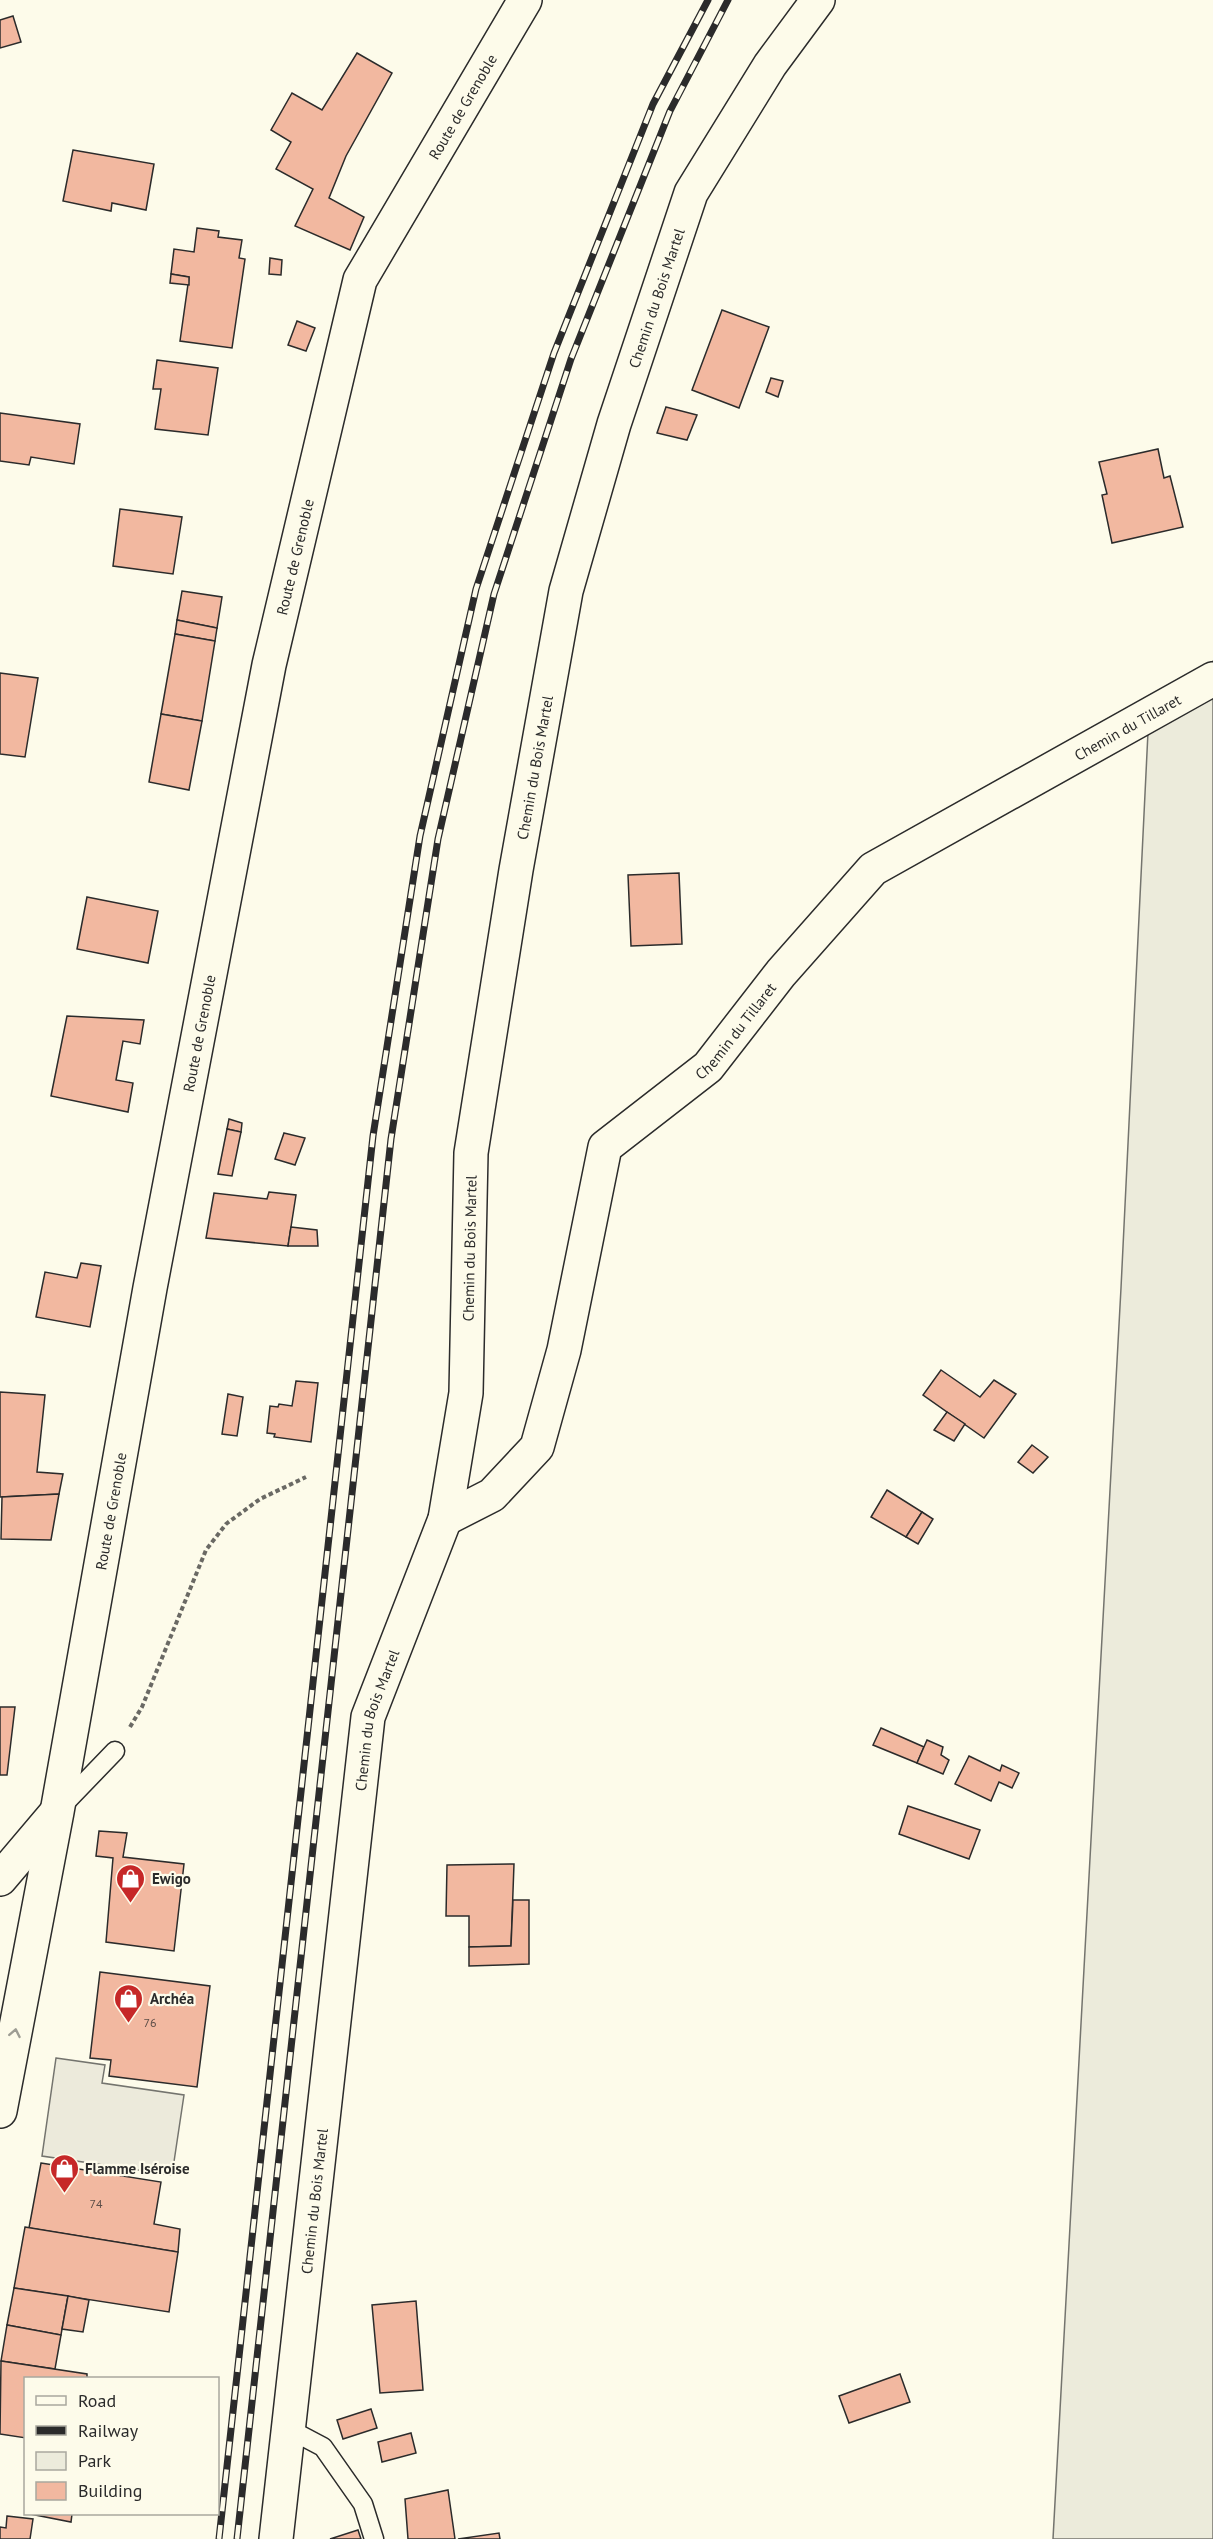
<svg xmlns="http://www.w3.org/2000/svg" width="1213" height="2539" viewBox="0 0 1213 2539" font-family="'PT Sans',sans-serif">
  <rect width="100%" height="100%" fill="#fdfbea"/>
  <path fill="#ecebdb" stroke="#74746e" stroke-width="1.5" d="M1213,661v1878h-160l68,-1251 27,-556z"/>
  <path fill="#eceadb" stroke="#74746e" stroke-width="1.5" d="M56,2058l49,7 -3,18 82,12 -12,80 -130,-19z"/>
  <g fill="#f2b8a0" stroke="#2b2b2b" stroke-width="1.5">
    <path d="M13,16l8,26 -21,6v-28z"/>
    <path d="M357,53l35,20 -46,83 -17,42 35,19 -14,33 -55,-24 18,-37 -37,-20 15,-27 -20,-12 21,-37 30,17z"/>
    <path d="M73,150l81,14 -8,46 -34,-7 -1,8 -48,-10z"/>
    <path d="M197,228l22,3 -1,6 24,3 -3,18 6,1 -13,89 -52,-7 9,-64 -18,-3 3,-25 20,3z"/>
    <path d="M270,258l12,2 -1,15 -12,-1z"/>
    <path d="M171,274l18,3v8l-19,-2z"/>
    <path d="M722,310l47,17 -30,81 -47,-18z"/>
    <path d="M297,321l18,7 -9,23 -18,-6z"/>
    <path d="M157,360l61,8 -10,67 -53,-6 6,-40h-8z"/>
    <path d="M771,378l12,3 -5,16 -12,-5z"/>
    <path d="M666,407l31,8 -10,25 -30,-7z"/>
    <path d="M0,413l80,11 -6,40 -43,-7 -2,8 -29,-4z"/>
    <path d="M1158,449l6,29 6,-2 13,51 -71,16 -10,-48 5,-1 -8,-32z"/>
    <path d="M120,509l62,8 -9,57 -60,-8z"/>
    <path d="M182,591l40,6 -5,31 -40,-8z"/>
    <path d="M177,620l40,8 -2,13 -40,-7z"/>
    <path d="M175,634l40,7 -13,80 -41,-7z"/>
    <path d="M0,673l38,5 -13,79 -25,-3z"/>
    <path d="M161,714l41,7 -13,69 -40,-8z"/>
    <path d="M679,873l3,71 -51,2 -3,-71z"/>
    <path d="M87,897l71,14 -10,52 -71,-14z"/>
    <path d="M67,1016l77,4 -4,24 -17,-3 -7,39 17,3 -5,29 -77,-16z"/>
    <path d="M229,1119l13,4 -1,9 -14,-3z"/>
    <path d="M227,1129l14,3 -9,44 -14,-2z"/>
    <path d="M284,1133l21,5 -10,27 -20,-6z"/>
    <path d="M269,1192l27,3 -8,51 -82,-8 8,-45 53,6z"/>
    <path d="M291,1227l26,3 1,16h-30z"/>
    <path d="M81,1263l20,3 -11,61 -54,-10 9,-45 32,6z"/>
    <path d="M941,1370l39,27 14,-17 22,14 -32,44 -61,-43z"/>
    <path d="M296,1381l22,2 -7,59 -37,-5 1,-3 -8,-1 3,-27 8,1 1,-3 13,2z"/>
    <path d="M0,1392l45,3 -8,77 26,2 -4,20 -59,3z"/>
    <path d="M228,1394l15,3 -6,39 -15,-2z"/>
    <path d="M947,1412l18,12 -11,17 -20,-11z"/>
    <path d="M1032,1445l16,12 -15,16 -15,-11z"/>
    <path d="M887,1490l35,22 -16,25 -35,-20z"/>
    <path d="M59,1494l-8,46 -50,-1 1,-42z"/>
    <path d="M922,1512l11,7 -15,25 -12,-7z"/>
    <path d="M0,1707h15l-8,68h-7z"/>
    <path d="M881,1728l43,19 -7,16 -44,-18z"/>
    <path d="M927,1740l16,7 -2,8 8,5 -6,14 -26,-11z"/>
    <path d="M969,1756l31,15 2,-6 17,8 -7,15 -13,-6 -8,19 -36,-17z"/>
    <path d="M908,1806l72,24 -11,29 -70,-25z"/>
    <path d="M99,1831l28,2 -4,24 61,7 -10,87 -68,-9 7,-84 -17,-2z"/>
    <path d="M514,1864l-3,82 -42,1v-31h-23l1,-51z"/>
    <path d="M513,1900h16v64l-60,2v-19l42,-1z"/>
    <path d="M100,1972l110,14 -13,101 -88,-11 2,-16 -21,-2z"/>
    <path d="M41,2163l120,19 -7,42 26,5 -2,23 -149,-24z"/>
    <path d="M25,2227l153,25 -9,60 -155,-24z"/>
    <path d="M14,2288l54,8 -7,39 -54,-10z"/>
    <path d="M68,2296l21,4 -6,32 -21,-3z"/>
    <path d="M416,2301l7,89 -43,3 -8,-88z"/>
    <path d="M7,2325l54,10 -6,34 -54,-8z"/>
    <path d="M1,2361l86,13v4h-61v60l-26,-4z"/>
    <path d="M900,2374l10,28 -61,21 -10,-27z"/>
    <path d="M371,2409l6,19 -34,11 -6,-19z"/>
    <path d="M411,2433l5,20 -34,9 -4,-20z"/>
    <path d="M448,2490l7,49h-47l-3,-40z"/>
    <path d="M30,2514h42l-1,8z"/>
    <path d="M7,2516l26,3 -3,20h-30v-12l6,1z"/>
    <path d="M358,2530l3,9h-31z"/>
    <path d="M499,2533l1,6h-42z"/>
  </g>
  <g fill="none" stroke-linecap="round" stroke-linejoin="round">
    <defs>
      <g id="service">
        <path d="M62,1806l53,-55"/>
        <path d="M287,2428l36,19 40,57 11,35"/>
      </g>
      <g id="minor">
        <path id="s1" d="M445,1519l47,-24 45,-48 27,-97 41,-203 103,-80 73,-94 92,-104 340,-190"/>
        <path id="s2" d="M276,2539l92,-822 77,-198 21,-126 5,-240 45,-283 50,-279 48,-167 77,-231 79,-128 48,-65"/>
      </g>
      <g id="primary">
        <path d="M0,1879l56,-66"/>
        <path id="s3" d="M0,2111l57,-299 93,-524 119,-623 91,-385 165,-280"/>
      </g>
    </defs>
    <use href="#service" stroke="#2b2b2b" stroke-width="21"/>
    <use href="#minor" stroke="#2b2b2b" stroke-width="36"/>
    <use href="#primary" stroke="#2b2b2b" stroke-width="36"/>
    <path stroke="#6a6964" stroke-width="4" stroke-dasharray="4.5 3" stroke-linecap="butt" d="M130,1727l12,-20 64,-157 20,-26 34,-25 46,-22"/>
    <use href="#service" stroke="#fdfbea" stroke-width="18"/>
    <use href="#minor" stroke="#fdfbea" stroke-width="33"/>
    <use href="#primary" stroke="#fdfbea" stroke-width="33"/>
    <defs>
      <g id="rail">
        <path d="M219,2539l154,-1403 47,-300 56,-247 78,-236 99,-249 55,-104"/>
        <path d="M237,2539l154,-1400 47,-300 56,-245 77,-235 99,-248 58,-111"/>
      </g>
    </defs>
    <use href="#rail" stroke="#2b2b2b" stroke-width="7"/>
    <use href="#rail" stroke="#fdfbea" stroke-width="4.5" stroke-dasharray="14" stroke-linecap="butt"/>
  </g>
  <defs><path id="oneway-chevron" d="M-2-3.5L2.5 0L-2 3.5" fill="none" stroke-width="1.6" stroke-linecap="round" stroke-linejoin="round" transform="scale(1.5)"/></defs>
  <use stroke="#9e9d94" href="#oneway-chevron" transform="translate(15 2033) rotate(-79)"/>
  <defs>
    <symbol id="shop-pin" viewBox="-11 -11 22 30"><path d="M0 17L-7.5 6A9.5 9.5 0 1 1 7.5 6Z" fill="#c62828" stroke="#fdfbea"/><path d="M-5-2.5h2.3a2.7 3.5 0 0 1 5.4 0H5L5.5 6h-11ZM-1.5-2.5h3a1.5 2.3 0 0 0-3 0Z" fill="#fff"/></symbol>
  </defs>
  <g fill-rule="evenodd">
    <use href="#shop-pin" x="114" y="1862" width="33" height="45"/>
    <use href="#shop-pin" x="112" y="1982" width="33" height="45"/>
    <use href="#shop-pin" x="48" y="2152" width="33" height="45"/>
  </g>
  <g text-anchor="middle" dominant-baseline="central" stroke-width="4.5" stroke-linejoin="round" paint-order="stroke">
    <g font-size="12" fill="#5d4e48">
      <text x="150" y="2022">76</text>
      <text x="96" y="2203">74</text>
    </g>
    <g font-size="15" fill="#2b2b2b" stroke="#fdfbea">
      <text stroke="none"><textPath href="#s3" startOffset="2068">Route de Grenoble</textPath></text>
      <text stroke="none"><textPath href="#s2" startOffset="2284">Chemin du Bois Martel</textPath></text>
      <text stroke="none"><textPath href="#s3" startOffset="1582">Route de Grenoble</textPath></text>
      <text stroke="none"><textPath href="#s1" startOffset="1106">Chemin du Tillaret</textPath></text>
      <text stroke="none"><textPath href="#s2" startOffset="1798">Chemin du Bois Martel</textPath></text>
      <text stroke="none"><textPath href="#s1" startOffset="602">Chemin du Tillaret</textPath></text>
      <text stroke="none"><textPath href="#s3" startOffset="1096">Route de Grenoble</textPath></text>
      <text stroke="none"><textPath href="#s2" startOffset="1312">Chemin du Bois Martel</textPath></text>
      <text stroke="none"><textPath href="#s3" startOffset="610">Route de Grenoble</textPath></text>
      <text stroke="none"><textPath href="#s2" startOffset="826">Chemin du Bois Martel</textPath></text>
      <text stroke="none"><textPath href="#s2" startOffset="340">Chemin du Bois Martel</textPath></text>
    </g>
    <g font-size="15" font-weight="bold" fill="#2b2b2b" stroke="#fdfbea" text-anchor="start">
      <text x="152" y="1878">Ewigo</text>
      <text x="150" y="1998">Archéa</text>
      <text x="85" y="2168">Flamme Iséroise</text>
    </g>
  </g>
  <rect x="24" y="2377" width="195" height="138" fill="#fdfbea" stroke="#a9a89e" stroke-width="1.5"/>
  <rect x="36" y="2396" width="30" height="9" fill="#fdfbea" stroke="#a9a89e" stroke-width="1.5"/>
  <text x="78" y="2407" font-size="18" fill="#2b2b2b">Road</text>
  <rect x="36" y="2426" width="30" height="9" fill="#2b2b2b" stroke="#a9a89e" stroke-width="1.5"/>
  <text x="78" y="2437" font-size="18" fill="#2b2b2b">Railway</text>
  <rect x="36" y="2452" width="30" height="18" fill="#ecebdb" stroke="#a9a89e" stroke-width="1.5"/>
  <text x="78" y="2467" font-size="18" fill="#2b2b2b">Park</text>
  <rect x="36" y="2482" width="30" height="18" fill="#f2b8a0" stroke="#a9a89e" stroke-width="1.5"/>
  <text x="78" y="2497" font-size="18" fill="#2b2b2b">Building</text>
</svg>
